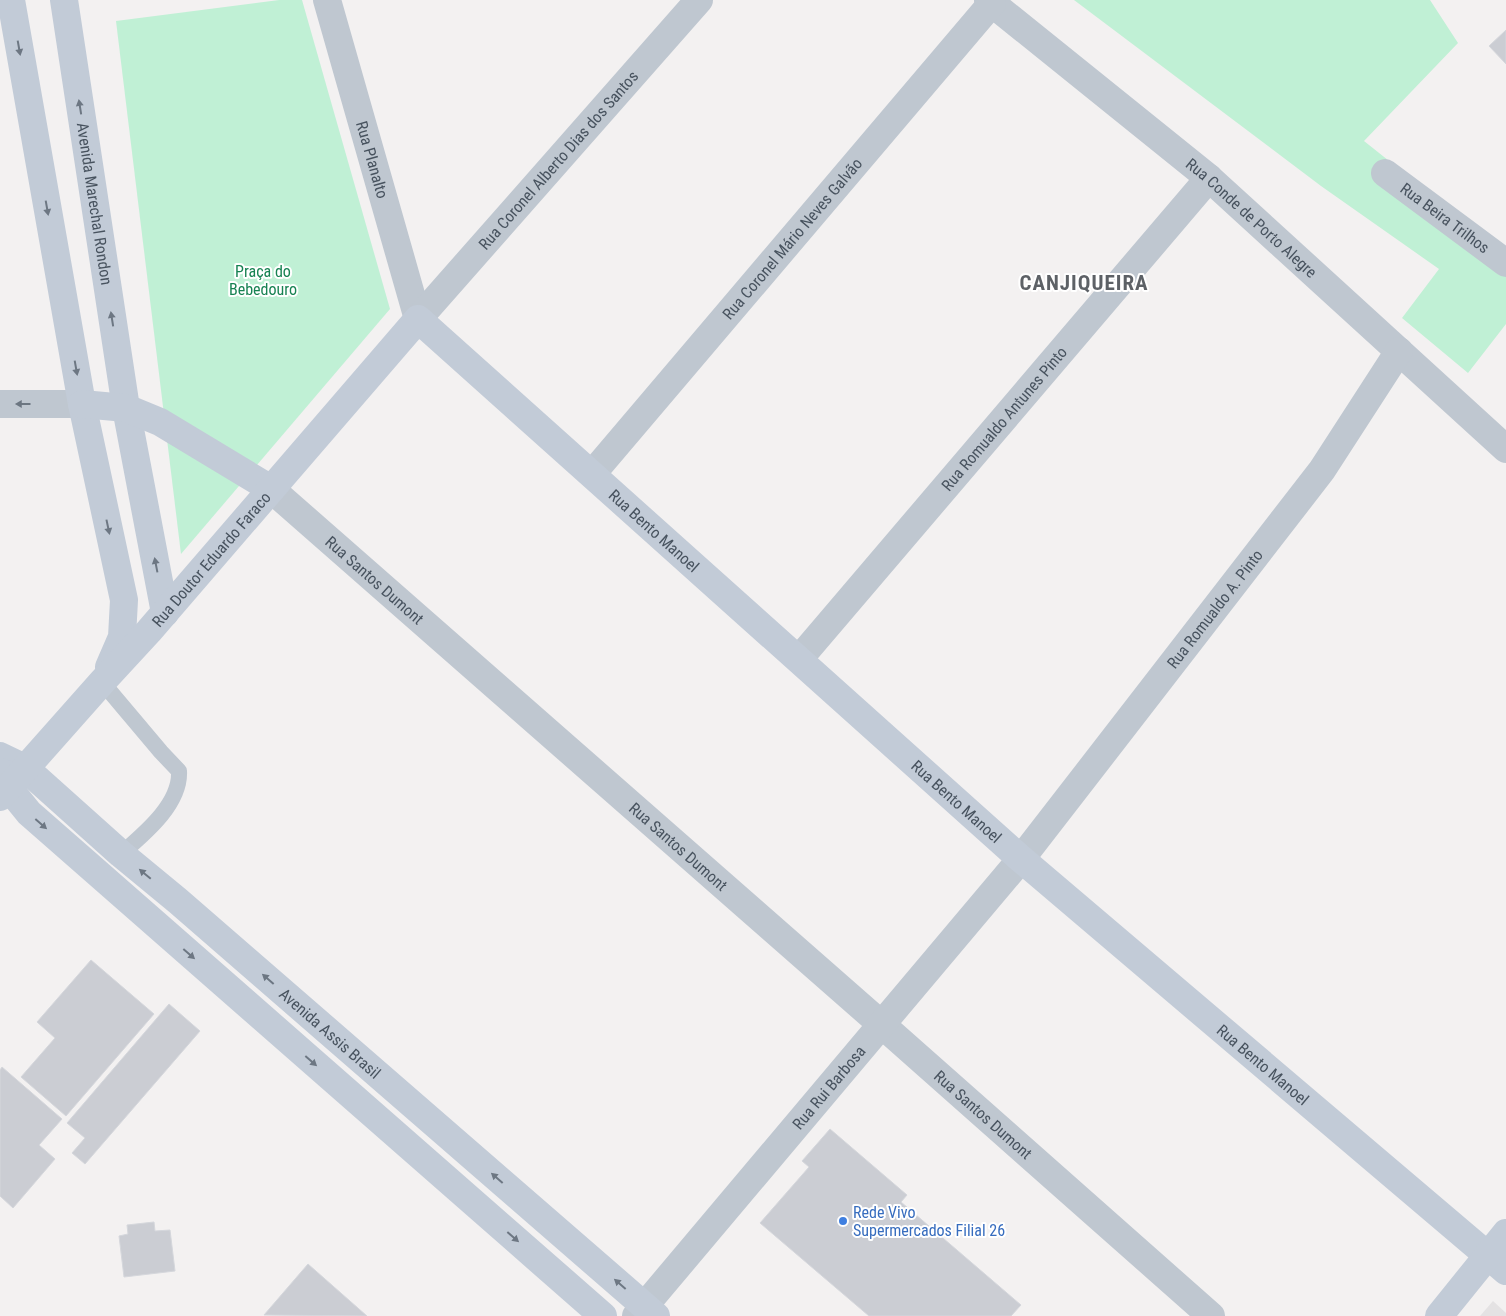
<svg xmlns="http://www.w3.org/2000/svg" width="1506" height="1316" viewBox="0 0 1506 1316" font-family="'Roboto Condensed',sans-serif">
  <rect width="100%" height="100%" fill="#f3f1f1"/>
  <path fill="#e4e2e3" d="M1493,1301l13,12v3h-26z"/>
  <g fill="#c0f0d5">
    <path d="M279,0h23l88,309 -209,245 -65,-533z"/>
    <path d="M1074,0h356l28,43 -94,98 83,66 59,40v77l-38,49 -66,-55 37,-49 -118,-83z"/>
  </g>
  <g fill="#cbcdd3" stroke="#d5d7dc">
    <path d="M1506,30v34l-17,-18z"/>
    <path d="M91,960l63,54 -88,102 -45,-39 34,-39 -18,-16z"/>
    <path d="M169,1004l31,27 -115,133 -13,-11 13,-15 -18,-15z"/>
    <path d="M2,1067l60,52 -23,26 16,14 -42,49 -13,-12v-126z"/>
    <path d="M830,1129l77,66 -6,7 120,103 -10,11h-142l-109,-93 49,-56 -7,-6z"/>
    <path d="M154,1222l1,9 15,-1 5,41 -51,6 -5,-41 9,-2 -1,-9z"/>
    <path d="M308,1264l59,52 -103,-1z"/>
  </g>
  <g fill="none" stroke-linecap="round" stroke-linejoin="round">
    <path stroke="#bfc7d0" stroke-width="16" d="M102,682l59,70 18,19c2,33 -35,63 -58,83"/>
    <g stroke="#bfc7d0" stroke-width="28">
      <path id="s1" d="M327,0l91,319"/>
      <path id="s2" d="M988,0l221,178 297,271"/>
      <path id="s3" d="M1385,173l121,90"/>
      <path id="s4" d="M418,319l281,-319"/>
      <path d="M0,404h82"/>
      <path id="s5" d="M592,474l400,-471"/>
      <path id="s6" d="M271,489l610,535 330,292"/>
      <path id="s7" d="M799,659l410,-481"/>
      <path id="s8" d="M636,1316l385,-457 301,-389 77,-119"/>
    </g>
    <g stroke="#c2cbd7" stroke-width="28">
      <path d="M11,0l71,404 42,196 -2,37 -13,30"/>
      <path id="s9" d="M64,0l62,408 39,205"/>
      <path d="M82,404l44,4 34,14 111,67"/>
      <path id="s10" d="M0,756l25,12 96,86 57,47 478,415"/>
      <path d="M2,772l6,15 21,26 574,503"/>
      <path id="s11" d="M0,797l102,-115 47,-51 269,-312 603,540 485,412"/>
      <path d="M1439,1316l67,-83"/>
    </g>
  </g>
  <defs><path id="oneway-solid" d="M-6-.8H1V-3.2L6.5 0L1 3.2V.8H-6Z" transform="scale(1.25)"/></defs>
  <g fill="#6d7783">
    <use href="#oneway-solid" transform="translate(19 48) rotate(80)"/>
    <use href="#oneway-solid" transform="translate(80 107) rotate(-99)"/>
    <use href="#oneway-solid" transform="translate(47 208) rotate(80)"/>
    <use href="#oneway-solid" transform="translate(112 319) rotate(-99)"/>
    <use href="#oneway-solid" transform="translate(76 368) rotate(80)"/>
    <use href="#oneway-solid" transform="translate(108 527) rotate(78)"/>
    <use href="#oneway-solid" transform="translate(156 565) rotate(-101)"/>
    <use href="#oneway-solid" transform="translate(41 824) rotate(41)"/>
    <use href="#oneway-solid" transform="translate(145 874) rotate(-140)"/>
    <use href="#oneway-solid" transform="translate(189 954) rotate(41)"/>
    <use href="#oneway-solid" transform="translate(268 979) rotate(-139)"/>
    <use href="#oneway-solid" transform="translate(311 1061) rotate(41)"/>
    <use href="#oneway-solid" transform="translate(497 1178) rotate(-139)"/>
    <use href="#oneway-solid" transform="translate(513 1237) rotate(41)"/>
    <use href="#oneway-solid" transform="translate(620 1284) rotate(-139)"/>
  </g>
  <use fill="#6c7681" href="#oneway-solid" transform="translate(23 404) rotate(180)"/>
  <circle fill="#3f7fe0" stroke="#fff" stroke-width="2" cx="843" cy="1221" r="5"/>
  <g text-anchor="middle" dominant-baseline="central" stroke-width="4" stroke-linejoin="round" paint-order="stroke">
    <g font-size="16" fill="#48535f" stroke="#fff">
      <text stroke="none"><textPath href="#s1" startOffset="166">Rua Planalto</textPath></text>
      <text stroke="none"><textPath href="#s4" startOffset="212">Rua Coronel Alberto Dias dos Santos</textPath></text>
      <text stroke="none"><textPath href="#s9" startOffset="206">Avenida Marechal Rondon</textPath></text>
      <text stroke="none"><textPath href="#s2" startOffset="342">Rua Conde de Porto Alegre</textPath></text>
      <text stroke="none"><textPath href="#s3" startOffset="75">Rua Beira Trilhos</textPath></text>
      <text stroke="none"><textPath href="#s5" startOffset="309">Rua Coronel Mário Neves Galvão</textPath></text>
      <text stroke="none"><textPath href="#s7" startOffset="316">Rua Romualdo Antunes Pinto</textPath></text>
      <text stroke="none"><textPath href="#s11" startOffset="952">Rua Bento Manoel</textPath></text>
      <text stroke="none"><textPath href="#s11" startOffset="318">Rua Doutor Eduardo Faraco</textPath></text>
      <text stroke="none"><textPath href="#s6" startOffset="138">Rua Santos Dumont</textPath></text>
      <text stroke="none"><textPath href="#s8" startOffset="914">Rua Romualdo A. Pinto</textPath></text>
      <text stroke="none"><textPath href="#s11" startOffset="1358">Rua Bento Manoel</textPath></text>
      <text stroke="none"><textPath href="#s6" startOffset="542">Rua Santos Dumont</textPath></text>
      <text stroke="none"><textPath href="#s10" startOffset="432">Avenida Assis Brasil</textPath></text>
      <text stroke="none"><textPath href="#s11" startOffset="1762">Rua Bento Manoel</textPath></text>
      <text stroke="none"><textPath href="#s8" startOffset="299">Rua Rui Barbosa</textPath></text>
      <text stroke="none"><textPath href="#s6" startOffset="948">Rua Santos Dumont</textPath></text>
    </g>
    <g font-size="16" fill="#178252" stroke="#fff">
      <text x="263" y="271">Praça do<tspan x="263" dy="18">Bebedouro</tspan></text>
    </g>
    <g font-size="16" fill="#366cbe" stroke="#fff" text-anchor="start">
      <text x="853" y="1212">Rede Vivo<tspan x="853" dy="18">Supermercados Filial 26</tspan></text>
    </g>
    <g font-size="21" font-weight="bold" letter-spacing="1" fill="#5d6166" stroke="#fff">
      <text x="1084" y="283">CANJIQUEIRA</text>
    </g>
  </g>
</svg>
